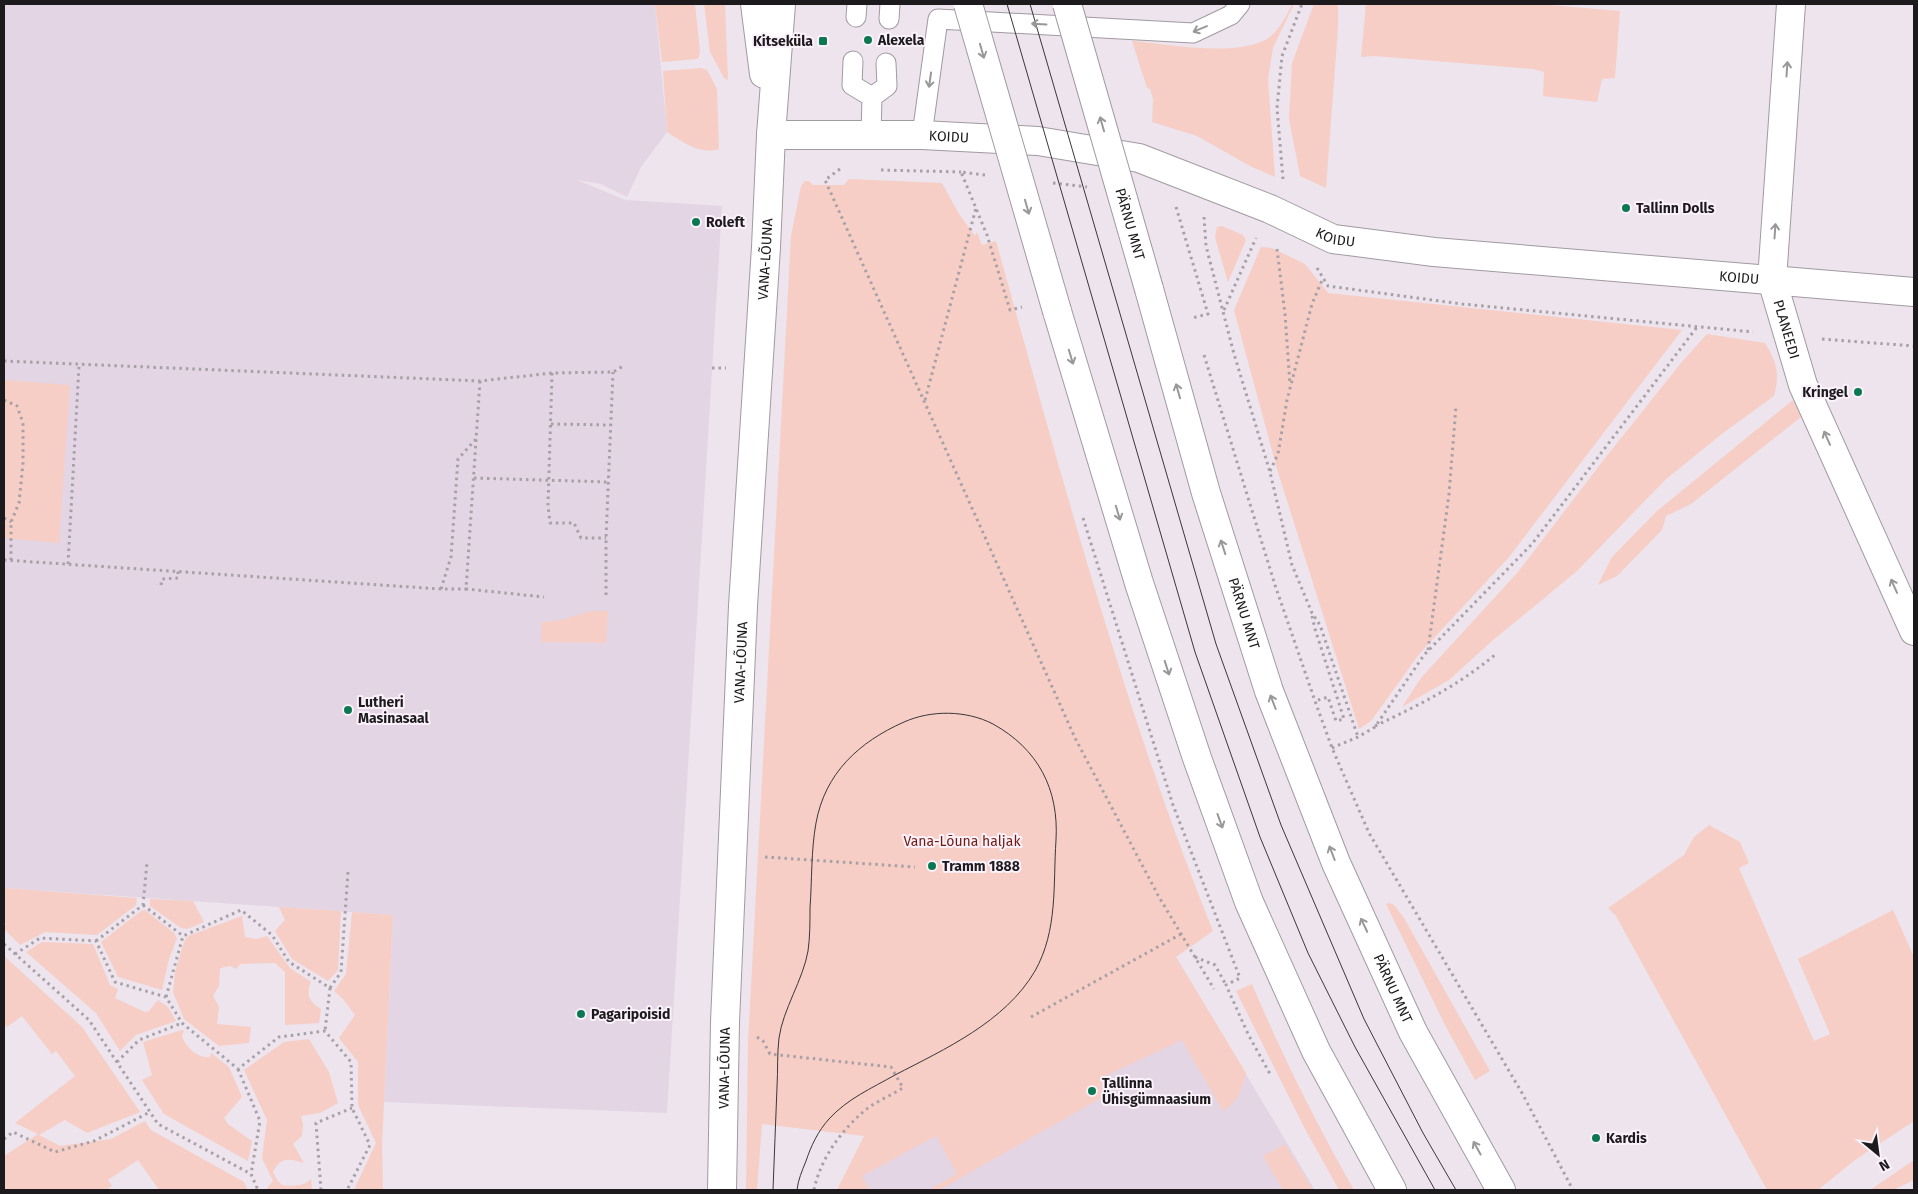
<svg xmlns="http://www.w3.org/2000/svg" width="1918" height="1194" viewBox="0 0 1918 1194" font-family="'Fira Sans',sans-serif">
  <rect width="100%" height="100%" fill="#ede4ed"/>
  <g fill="#e3d5e4">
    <path d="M4,4h651l12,128 -26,35 -14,30 -26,-13 -24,-4 48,20 97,6 -55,907 -283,-11 9,-187 -389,-27z"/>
    <path d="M1176,957l139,233h-478z"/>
  </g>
  <g fill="#f6cec5">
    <path d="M655,4h40l5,47 -1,6 -2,2 -35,3z"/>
    <path d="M704,4h21l3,76 -4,-2 -14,-26z"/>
    <path d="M1292,4h2l-21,44 -5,31 7,98 -25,-11 -53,-30 -45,-14 1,-23 -3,-10 -3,-1 -15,-47c37,3 99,16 133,-1 13,-7 21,-23 27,-36z"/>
    <path d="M1314,4h24v24l-12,160 -26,-12 -11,-57 3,-56z"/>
    <path d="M1366,4h172l82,7 -5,67 -13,1 -5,23 -54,-6 1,-24 -11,-3 -158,-13 -14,1z"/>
    <path d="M701,68l6,2 10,19 2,60c-20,6 -36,-7 -52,-17l-4,-61z"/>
    <path d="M849,179l93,4 17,31 16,22 2,-4 5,13 14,-4c65,233 127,467 217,690l-37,26 70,116c-4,16 -9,30 -23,38l-41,-71 -81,38 2,19 -164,93h-11l29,-16 -21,-38 -74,40 8,14h-33l27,-54 -102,-12 -5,66h-11l2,-147 43,-807 10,-50 4,-5h4l4,4h31z"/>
    <path d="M1222,226l21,9 3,5 -18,42 -13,-45 2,-10z"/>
    <path d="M1261,247l11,1 33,16 23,29 354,37 -173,227 -89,96 -49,68 -12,8 -82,-260 -43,-159z"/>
    <path d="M1707,334l58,9c12,20 15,30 9,53l-51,37 -58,47 -88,91 -85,70 -43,39 -47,27 19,-29 97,-106 84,-110 79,-99z"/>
    <path d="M4,380l66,5 -11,158 -55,-5z"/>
    <path d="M1793,400l8,17 -110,87 -25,12 -4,14 -45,46 -19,9 14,-28 45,-46z"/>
    <path d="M591,611h17l-2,32 -65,-1 1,-20 19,-2z"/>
    <path d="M1709,825l31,17 9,21 -10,5 75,173 16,-7 -32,-75 95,-49 21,47v164l-59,39 -37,30h-51l-151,-274 -8,-8 76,-53 10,-18z"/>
    <path d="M4,888l133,10 -1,7 -39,30 -52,-3 -25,13 -16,-16 2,-5 -2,-3z"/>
    <path d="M150,899l43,2 11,21 -17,7 -6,-1 -31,-22z"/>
    <path d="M1389,903l5,2 10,13 86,153 -15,9 -30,-55 -59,-121z"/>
    <path d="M279,907l62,4 -3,59 -10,11 -36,-22 -17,-28 10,-11z"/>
    <path d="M145,910l29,23 3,5 -8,21 -7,31 -44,-13 -17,-35 40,-31z"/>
    <path d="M352,912l41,3 -11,230 1,45h-29l22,-47 -18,-38v-43l-19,-24 16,-23 -11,-15 -10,-9 12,-17z"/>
    <path d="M242,916l3,21 11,2 11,-3 23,32 21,14c-6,12 -1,21 10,27l-2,14 -34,2v-53l-10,-9 -35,1 -4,5 -6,-3 -10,2 -1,18 -6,10 6,11 -2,17 34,3 -2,16 -30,3 -35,-27 -11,-27 2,-20 9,-30 4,-6z"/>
    <path d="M42,942l51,2 17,41 8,4 -3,9 30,14 4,-1 9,-11 10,7 8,14 -40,14 -16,16 -24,-38 -70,-61z"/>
    <path d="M4,956l78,71 58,85 -53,21 -22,-13 -26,15 21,11 51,-7 34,-18 6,9 93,52 4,8h-89l-21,-30 -30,20 4,6 -6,4h-102v-34l34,-22 -23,-11 60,-47 -19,-25 -4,3 -30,-38 -15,11 -3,-4z"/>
    <path d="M1252,984c30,71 64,139 102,206h-15l-34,-61 -69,-138z"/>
    <path d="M182,1030l2,1 -2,4c2,11 16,24 28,22l1,-4 18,14 13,30 -18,21 4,6 24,17 -4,20 -84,-47 -22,-34 10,-5 -9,-33z"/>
    <path d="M309,1039l20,33 9,31 -18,10 -19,3 2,8 -1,12 -9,8 11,19c-15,-5 -24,-6 -31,9l4,8 5,5c10,1 21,2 29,-6l1,11h-43l-2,-2 6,-7 -11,-23 5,-38 -23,-50 40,-28z"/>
    <path d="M1285,1144l28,46h-30l-20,-34z"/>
    <path d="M1914,1160v20l-21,10h-23z"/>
  </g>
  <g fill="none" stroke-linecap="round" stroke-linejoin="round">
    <defs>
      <g id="lane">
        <path d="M856,17l1,-13"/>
        <path d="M889,19l1,-15"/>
        <path d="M853,61l-1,24 20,12"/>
        <path d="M871,135l1,-38 15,-11 -1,-23"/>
        <path d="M922,135l16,-116 255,14 38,-18 9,-11"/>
      </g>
      <g id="street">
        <path id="s1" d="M1791,4l-19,276 31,105 111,246"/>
        <path id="s2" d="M771,135h151l116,6 101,17 131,51 63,30 101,13 480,40"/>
      </g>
      <g id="secondary">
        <path d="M755,4l9,70"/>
        <path id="s3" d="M722,1190l3,-168 18,-416 23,-359 5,-112 10,-131"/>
      </g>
      <g id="primary">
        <path id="s4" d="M1149,289l57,204 63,198 67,172 77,169 88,158"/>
        <path d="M1057,311l82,272 58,175 52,144 67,149 76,139"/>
      </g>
    </defs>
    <use href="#lane" stroke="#a19aa1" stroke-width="21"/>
    <use href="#street" stroke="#a19aa1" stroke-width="30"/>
    <use href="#secondary" stroke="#a19aa1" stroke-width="30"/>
    <use href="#primary" stroke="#a19aa1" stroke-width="30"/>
    <g stroke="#a7a0a7" stroke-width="3" stroke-dasharray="2.5 4" stroke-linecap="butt">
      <path d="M840,169l-15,11 250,558 84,159 55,92"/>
      <path d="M881,170l80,2"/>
      <path d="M985,175l-24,-3 26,63 23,75 12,-3"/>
      <path d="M1283,179l-6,-71 5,-52 20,-52"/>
      <path d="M1053,183l34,4"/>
      <path d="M1176,207l32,107 -16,4"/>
      <path d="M1204,217l2,29 28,108 36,118 22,93 20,48 8,12 38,112"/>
      <path d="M1277,249l8,65 5,71"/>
      <path d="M1317,268l11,18 134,18 291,28"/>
      <path d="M1224,310l32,-72"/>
      <path d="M1822,339l92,7"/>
      <path d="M1204,355l71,230 40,116 17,47 37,85 153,260 51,97"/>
      <path d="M4,361l476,20 72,-8 61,-1 12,-7"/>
      <path d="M712,368h14"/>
      <path d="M552,373l-4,132 2,18h24l7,15h25"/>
      <path d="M480,381l-14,208 78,8"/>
      <path d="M4,400l13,6 6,17v40l-4,40 -8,19v38"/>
      <path d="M925,400l51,-192"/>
      <path d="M551,424l59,1"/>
      <path d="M1270,471l8,-17 9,-54 25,-96 11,-26"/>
      <path d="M474,478l134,4"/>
      <path d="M4,518l7,4"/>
      <path d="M1083,518l90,287 67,173 -14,7 22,49 22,40"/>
      <path d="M4,560l437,29h25"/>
      <path d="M68,564l11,-198"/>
      <path d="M161,585l1,-6 16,-1v-7"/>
      <path d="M441,589l10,-32 7,-98 18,-20"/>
      <path d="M606,595v-57l7,-166"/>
      <path d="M1312,616l3,13 29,90 -8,2 -8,-24 -13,4"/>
      <path d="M1428,650l21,-156 7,-88"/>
      <path d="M1375,726c46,-22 81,-39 121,-72"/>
      <path d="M1332,748l26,-11 17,-10 49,-72 108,-111 165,-217"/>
      <path d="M765,857l150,10"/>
      <path d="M143,905l40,31"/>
      <path d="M96,941l47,-36 4,-43"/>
      <path d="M4,944l85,76 69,104 93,50 7,16"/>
      <path d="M15,954l25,-16 56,3 19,41 51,15 16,26 56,46 41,-32 46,-6 26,31 1,46 18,37 -23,45"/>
      <path d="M1195,957l20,8 11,20"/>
      <path d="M330,988l11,-16 7,-100"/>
      <path d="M166,997l17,-61 58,-26 31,25 17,27 41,26 -5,43"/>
      <path d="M1031,1017l150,-83"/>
      <path d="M757,1037l6,4 7,13 121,13 12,21c-13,8 -29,14 -40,24 -23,20 -43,48 -49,78"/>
      <path d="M117,1062l22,-22 43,-17"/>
      <path d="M238,1069l22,52 -9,53"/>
      <path d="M4,1139l9,-7 42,20 39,-11 56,-29"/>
      <path d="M321,1190l-5,-67 36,-15"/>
    </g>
    <use href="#lane" stroke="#fff" stroke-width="19"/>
    <use href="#street" stroke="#fff" stroke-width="28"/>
    <use href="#secondary" stroke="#fff" stroke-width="28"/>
    <use href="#primary" stroke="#fff" stroke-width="28"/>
    <g stroke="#3a373a" stroke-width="1">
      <path d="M1007,4l188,648 65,185 48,116 47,94 80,143"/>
      <path d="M1030,4l186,640 65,181 83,194 59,114 33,57"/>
      <path d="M773,1190c1,-34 3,-69 4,-103 1,-17 0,-33 2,-49 4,-29 24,-58 29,-87 2,-14 2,-29 2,-43 2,-27 1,-58 6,-85 9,-50 43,-81 88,-101 27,-12 62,-12 89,2 45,25 66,65 63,116 -3,45 2,90 -21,131 -30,51 -90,78 -140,104 -23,13 -48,24 -66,44 -11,12 -18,27 -23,42 -4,10 -8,19 -9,29"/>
    </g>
    <defs>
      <g id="primary-bridge">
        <path d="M968,4l89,307"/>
        <path id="s5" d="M1067,4l82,285"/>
      </g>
    </defs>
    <use href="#primary-bridge" stroke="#a19aa1" stroke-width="30" stroke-linecap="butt"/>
    <use href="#primary-bridge" stroke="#fff" stroke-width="28"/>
  </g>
  <defs><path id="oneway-shaft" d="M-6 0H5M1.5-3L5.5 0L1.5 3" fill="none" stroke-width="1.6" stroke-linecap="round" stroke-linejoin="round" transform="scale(1.25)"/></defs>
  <g stroke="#999899">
    <use href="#oneway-shaft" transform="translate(1039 24) rotate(-177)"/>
    <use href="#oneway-shaft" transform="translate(1200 29) rotate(157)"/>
    <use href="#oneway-shaft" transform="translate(982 51) rotate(74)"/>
    <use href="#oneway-shaft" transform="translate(1787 69) rotate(-86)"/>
    <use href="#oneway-shaft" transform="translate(930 80) rotate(98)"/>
    <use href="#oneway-shaft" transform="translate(1102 124) rotate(-106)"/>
    <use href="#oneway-shaft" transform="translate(1027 207) rotate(74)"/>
    <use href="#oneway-shaft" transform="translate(1775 231) rotate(-86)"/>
    <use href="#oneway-shaft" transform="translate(1071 357) rotate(73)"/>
    <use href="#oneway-shaft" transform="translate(1178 391) rotate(-106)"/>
    <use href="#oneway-shaft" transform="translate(1827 438) rotate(-114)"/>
    <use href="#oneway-shaft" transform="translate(1118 513) rotate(73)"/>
    <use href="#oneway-shaft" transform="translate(1223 547) rotate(-108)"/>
    <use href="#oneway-shaft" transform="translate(1894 586) rotate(-114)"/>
    <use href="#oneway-shaft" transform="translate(1167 668) rotate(72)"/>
    <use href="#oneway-shaft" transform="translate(1273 702) rotate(-111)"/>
    <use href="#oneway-shaft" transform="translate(1220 821) rotate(70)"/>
    <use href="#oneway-shaft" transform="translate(1332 853) rotate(-111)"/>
    <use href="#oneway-shaft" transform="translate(1364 925) rotate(-115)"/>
    <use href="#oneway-shaft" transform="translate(1477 1148) rotate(-119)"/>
  </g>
  <g fill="#0c7852" stroke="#faf1fa" stroke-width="2">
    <circle cx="868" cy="40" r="5"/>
    <rect x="818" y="36" width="10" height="10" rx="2.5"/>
    <circle cx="1626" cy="208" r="5"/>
    <circle cx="696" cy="222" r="5"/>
    <circle cx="1858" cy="392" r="5"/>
    <circle cx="348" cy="710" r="5"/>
    <circle cx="932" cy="866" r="5"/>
    <circle cx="581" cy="1014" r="5"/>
    <circle cx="1092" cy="1091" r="5"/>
    <circle cx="1596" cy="1138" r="5"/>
  </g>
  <g text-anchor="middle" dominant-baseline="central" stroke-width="4" stroke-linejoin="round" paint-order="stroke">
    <g font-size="14" font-weight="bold" fill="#1d1a1d" stroke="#faf1fa" text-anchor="start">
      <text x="878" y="40">Alexela</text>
      <text x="813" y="41" text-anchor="end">Kitseküla</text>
      <text x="1636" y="208">Tallinn Dolls</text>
      <text x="706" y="222">Roleft</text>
      <text x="1848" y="392" text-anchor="end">Kringel</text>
      <text x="358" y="702">Lutheri<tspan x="358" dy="16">Masinasaal</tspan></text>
      <text x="942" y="866">Tramm 1888</text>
      <text x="591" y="1014">Pagaripoisid</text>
      <text x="1102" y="1083">Tallinna<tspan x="1102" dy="16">Ühisgümnaasium</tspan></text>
      <text x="1606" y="1138">Kardis</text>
    </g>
    <g font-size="14" fill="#1d1a1d" stroke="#faf1fa">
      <text stroke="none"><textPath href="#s2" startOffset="178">KOIDU</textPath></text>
      <text stroke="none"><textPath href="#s5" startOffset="229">PÄRNU MNT</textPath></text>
      <text stroke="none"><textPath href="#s2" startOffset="582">KOIDU</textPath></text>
      <text stroke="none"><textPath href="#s3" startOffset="932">VANA-LÕUNA</textPath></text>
      <text stroke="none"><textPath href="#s2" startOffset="988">KOIDU</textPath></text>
      <text stroke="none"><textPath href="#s1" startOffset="328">PLANEEDI</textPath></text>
      <text stroke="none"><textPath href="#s4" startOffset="338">PÄRNU MNT</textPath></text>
      <text stroke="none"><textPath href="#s3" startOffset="528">VANA-LÕUNA</textPath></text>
      <text stroke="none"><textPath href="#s4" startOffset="742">PÄRNU MNT</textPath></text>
      <text stroke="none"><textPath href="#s3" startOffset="122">VANA-LÕUNA</textPath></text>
    </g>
    <g font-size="14" fill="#731a0e" stroke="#faf1fa">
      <text x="962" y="841">Vana-Lõuna haljak</text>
    </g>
  </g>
  <rect width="1918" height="1194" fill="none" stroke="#1d1a1d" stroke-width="10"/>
  <g transform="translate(1878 1154) rotate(151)" stroke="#faf1fa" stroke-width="4" paint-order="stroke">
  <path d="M0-4L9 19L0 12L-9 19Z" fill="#1d1a1d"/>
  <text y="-8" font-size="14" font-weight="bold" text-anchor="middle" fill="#1d1a1d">N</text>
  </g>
</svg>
